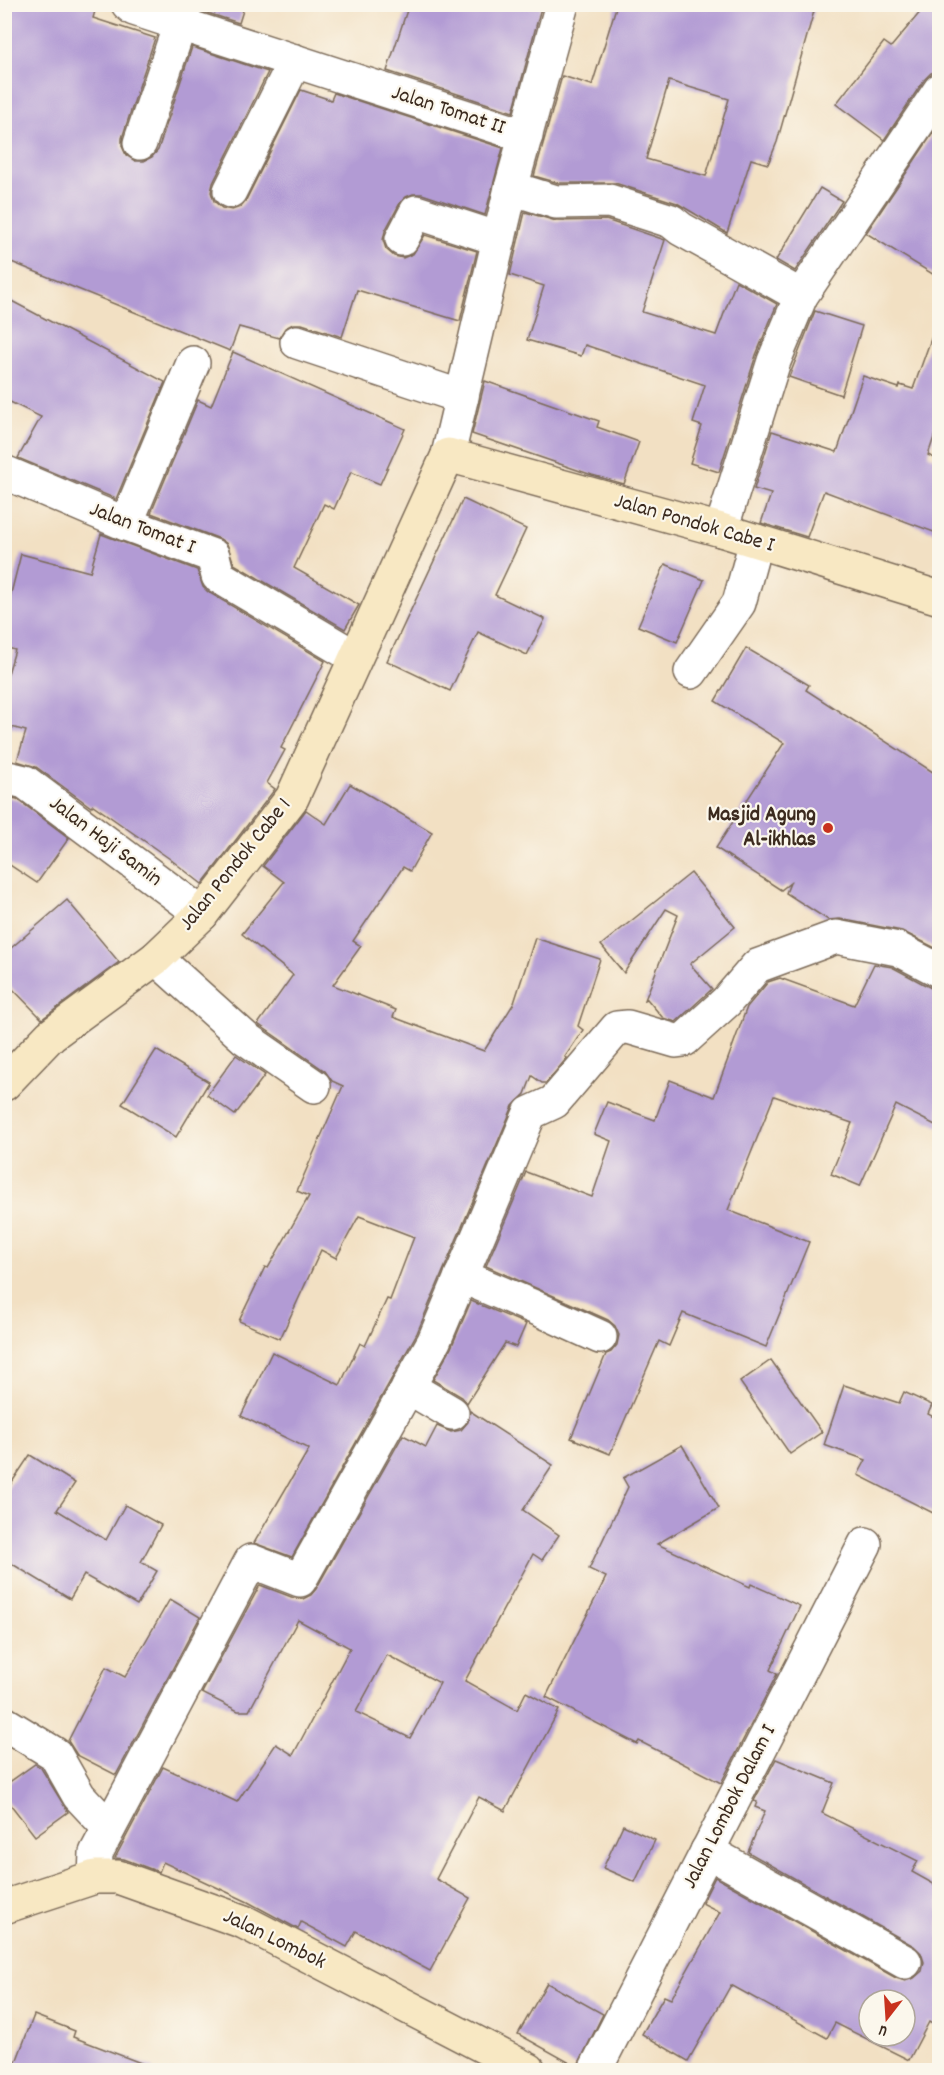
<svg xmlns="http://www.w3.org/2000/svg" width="944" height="2075" viewBox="0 0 944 2075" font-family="Dekko,sans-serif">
  <rect width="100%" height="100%" fill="#fbf7ec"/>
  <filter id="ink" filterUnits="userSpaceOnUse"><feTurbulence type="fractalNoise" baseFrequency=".0167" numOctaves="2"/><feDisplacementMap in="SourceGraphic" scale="12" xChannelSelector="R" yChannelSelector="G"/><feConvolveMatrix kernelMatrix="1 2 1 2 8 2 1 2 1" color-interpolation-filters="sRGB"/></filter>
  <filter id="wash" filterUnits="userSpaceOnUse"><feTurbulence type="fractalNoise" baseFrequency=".008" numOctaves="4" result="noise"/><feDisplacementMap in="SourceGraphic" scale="24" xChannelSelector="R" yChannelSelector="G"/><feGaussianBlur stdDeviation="1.35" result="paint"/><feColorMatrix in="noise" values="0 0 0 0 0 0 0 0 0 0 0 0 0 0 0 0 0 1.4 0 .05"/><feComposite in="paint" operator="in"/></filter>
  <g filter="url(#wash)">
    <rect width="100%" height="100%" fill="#f2e0c3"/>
    <g id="blocks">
      <g fill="#b29bd4" fill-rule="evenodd">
        <path d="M4,4h93l-4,14 62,20 -33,100v8l4,9 9,6h9l8,-4 6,-7 34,-103 76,25 -55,111 -2,9 3,9 8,7 10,2 8,-3 6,-7 55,-110 30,10 3,-7 169,55 -18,67 -63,-21h-9l-7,3 -6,6 -15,28 -2,9 3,9 8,7 9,2 10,-4 12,-19 52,16 -17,70 -103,-31 -15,47 -40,-13h-9l-8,4 -6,10 -40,-11 -9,24 -226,-92z"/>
        <path d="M197,4h48l-6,19 -44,-14z"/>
        <path d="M409,4h133l-29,108 -126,-41z"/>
        <path d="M617,4h199l-39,138 -9,22 -17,-5 -24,74 -50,-30 -62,-20h-56l-25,-7 28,-100 30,9zM669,81l60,18 -23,77 -60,-17z"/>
        <path d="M927,4h12v68l-8,1 -7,7 -40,60 -48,-36 48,-62 7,5z"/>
        <path d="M939,124v154l-73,-45z"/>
        <path d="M820,188l22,13 -47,70 -19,-11z"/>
        <path d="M525,212l31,9 50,-1 59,20 -23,72 74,23 20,-54 41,23 -21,51 -37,117 -29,-9 12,-37 -9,-3 12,-38 -120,-40 -4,11 -54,-16 17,-54 -34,-11z"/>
        <path d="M4,297l161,85 -49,117 -98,-41 23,-41 -37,-18z"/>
        <path d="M815,311l47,15 -21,69 -52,-18z"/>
        <path d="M936,325h3v97l-11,33 11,5v74l-115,-43 -17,46 -46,-14 10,-29 -17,-5 18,-58 65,21 26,-76 36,12 1,-3 13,4z"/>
        <path d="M233,352l172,77 -25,55 -29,-12 -17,37 -10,-5 -30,64 65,37 -14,24 -111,-65 -7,-20 -7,-5 -69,-26 47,-113 13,6z"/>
        <path d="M485,381l114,40 -2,6 42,15 -15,42 -32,-9 -120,-41z"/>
        <path d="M463,499l63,30 -31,66 50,24 -18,36 -49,-23 -28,59 -63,-30z"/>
        <path d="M101,534l96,36 6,17 5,5 117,69 -44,87 4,2 -18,33 8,6 -73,95 -32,-25 -77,-54 -2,2 -55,-40 -19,-6 9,-30 -22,-6v-38l11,-37 -11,-3v-26l17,-67 69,18z"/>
        <path d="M665,564l39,16 -27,62 -39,-16z"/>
        <path d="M746,648l63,37 -3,5 133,86v174l-37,-19 -62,-12 -12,1 -42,-27 4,-10 -9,7 -65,-42 68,-105 -69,-42z"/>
        <path d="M350,784l82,48 -22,39 -7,-4 -50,74 8,5 -28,39 63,25 -3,7 91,34 30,-48 21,-65 65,21 -22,67 5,4 -18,27 2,1 -21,25h-4l-10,-7 -7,18 -12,12 -96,227 -125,224 -38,-14 55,-94 -68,-33 31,-64 68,33 20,-42 5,3 22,-47 3,1 24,-63 -55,-21 -23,42 -15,-8 -41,89 -41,-18 26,-54 3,1 41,-72 -12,-5 46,-105 -11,-5 -7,-10 -67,-47 35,-49 -51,-41 42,-52 -21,-16 43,-56 20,14z"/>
        <path d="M6,797l11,2 52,39 -32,45 -33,-22z"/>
        <path d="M691,873l44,54 -45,37 22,25 -36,33 -13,-4 -16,-19 -2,1 33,-85 -12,-6 -42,64 -23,-28z"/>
        <path d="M67,900l52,62 -77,57 -38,-39v-26z"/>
        <path d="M874,964l18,3 39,21 8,2v137l-43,-22 -36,81 -29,-12 21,-51 -78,-27 -46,114 81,32 -43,105 -83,-34 -14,33 -10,-5 -49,113 -39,-16 35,-84 5,-2 6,-7 2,-10 -4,-9 -7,-6 -122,-54 40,-94 66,25 19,-56 -17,-7 13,-32 48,18 15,-40 44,17 33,-90 21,-25 12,-4 74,27z"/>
        <path d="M156,1050l53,32 -33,55 -54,-33z"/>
        <path d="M236,1055l29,20 -30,40 -28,-20z"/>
        <path d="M471,1301l55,23 -10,23 -11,-4 -38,60 -5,-6 -29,-17 18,-32z"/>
        <path d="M771,1360l51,72 -32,22 -50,-72z"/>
        <path d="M844,1385l55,18 5,-11 28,13 -4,9 11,6v96l-81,-41 8,-15 -42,-15z"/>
        <path d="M470,1411l83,54 -30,45 36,25 -17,25 -9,-6 -68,127 52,29 9,-18 33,18 -54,101 -26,-14 -43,82 34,19 -40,73 -74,-40 -9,16 -46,-25 -3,7 -50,-27 -85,-40 -4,10 -35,-13 -9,-1 48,-91 74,35 39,-58 17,11 57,-107 -52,-28 -49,91h-11l-36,-18 58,-108 34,13 9,1 8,-4 5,-6 87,-154 23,12 11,-21 14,6 10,-2 7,-8zM387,1655l53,28 -30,55 -54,-26z"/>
        <path d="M682,1445l37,63 -62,36 93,43 1,-3 49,22 -30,64 7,4 -56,109 -82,-42 -2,3 -91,-47 60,-120 -17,-8 39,-82 -5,-9z"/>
        <path d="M30,1455l45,28 -18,27 49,30 19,-35 36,20 -20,37 16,9 -20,34 -53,-30 -14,24 -66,-40v-65z"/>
        <path d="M170,1599l30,18 -84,158 -39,-20 -9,-14 38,-74 19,10z"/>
        <path d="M776,1759l58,24 -12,30 96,48 -6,11 27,15v141l-10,-6 -20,38 -74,-37 -8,15 -96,-53 -43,76 -46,-27 22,-38 7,3 49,-87 -18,-9 13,-26 181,101 9,3 9,-3 8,-7 2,-9 -3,-9 -7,-7 -166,-94 17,-41 -10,-4 2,-5 -3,-1zM869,2000h36v36h-36z"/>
        <path d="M35,1764l6,4 27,44 -33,24 -31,-40v-10z"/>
        <path d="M623,1825l32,15 -20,42 -32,-14z"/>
        <path d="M547,1983l56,31 -26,53 -59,-33z"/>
        <path d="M34,2015l41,16 -2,6 81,31v2h-141z"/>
      </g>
    </g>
  </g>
  <g filter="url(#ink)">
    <use href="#blocks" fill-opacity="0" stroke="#7b6a58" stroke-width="1.5"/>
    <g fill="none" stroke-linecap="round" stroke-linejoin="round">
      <defs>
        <g id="street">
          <path d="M128,4l6,5 392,127"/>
          <path d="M140,143l40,-119"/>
          <path d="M511,188l45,14 53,-1 62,20 10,8 120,67"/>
          <path d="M230,191l65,-130"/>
          <path d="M402,239l14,-27 83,27"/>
          <path d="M297,342l165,55"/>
          <path d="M448,455l63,-267 51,-184"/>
          <path d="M4,472l122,52 87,32 5,20 137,81"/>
          <path d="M126,524l67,-161"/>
          <path d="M721,530l53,-169 27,-65 139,-206"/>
          <path d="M691,672l48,-69 17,-62"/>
          <path d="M4,777l21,5 177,132"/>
          <path d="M156,958l89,80 69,48"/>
          <path d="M461,1276l73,31 66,30"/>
          <path d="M408,1387l44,26"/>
          <path d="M4,1723l51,31 24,42 30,32"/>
          <path d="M707,1851l198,111"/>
          <path d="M95,1877l1,-24 155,-292 49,19 134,-239 96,-228 24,-11 63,-74 11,-1 48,14 8,-1 42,-38 31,-36 79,-29 62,12 42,22"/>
          <path d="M595,2070l270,-526"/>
        </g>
        <g id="secondary">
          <path d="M4,1084l47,-49 105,-77 46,-44 90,-116 156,-343 273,75 219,68"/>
          <path d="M4,1907l91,-30h23l126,45 285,148"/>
        </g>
      </defs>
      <use href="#street" stroke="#7b6a58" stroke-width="36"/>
      <use href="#secondary" stroke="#7b6a58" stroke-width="36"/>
      <use href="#street" stroke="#fff" stroke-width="33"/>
      <use href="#secondary" stroke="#f8e8c3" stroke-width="33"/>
    </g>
  </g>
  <circle fill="#c8321e" stroke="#fbf7ec" stroke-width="2" cx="828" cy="828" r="6"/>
  <g text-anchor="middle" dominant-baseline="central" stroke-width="4.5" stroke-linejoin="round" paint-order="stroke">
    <g font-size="22" fill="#3b2a1e" stroke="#fbf7ec">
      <text transform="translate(448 111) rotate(18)">Jalan Tomat II</text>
      <text transform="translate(694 524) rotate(16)">Jalan Pondok Cabe I</text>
      <text transform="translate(142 529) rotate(21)">Jalan Tomat I</text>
      <text transform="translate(105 842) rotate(37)">Jalan Haji Samin</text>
      <text transform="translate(236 865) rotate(-51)">Jalan Pondok Cabe 1</text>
      <text transform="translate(730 1807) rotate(-63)">Jalan Lombok Dalam I</text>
      <text transform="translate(274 1940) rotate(26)">Jalan Lombok</text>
    </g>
    <g font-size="22" font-weight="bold" fill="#3b2a1e" stroke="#fbf7ec" text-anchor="end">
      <text x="816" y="815">Masjid Agung<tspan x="816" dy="25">Al-ikhlas</tspan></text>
    </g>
  </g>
  <rect width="944" height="2075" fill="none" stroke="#fbf7ec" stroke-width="24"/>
  <g transform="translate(887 2018) rotate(197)"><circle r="28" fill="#fbf7ec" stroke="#aea59a" stroke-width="1.5"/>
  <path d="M0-4.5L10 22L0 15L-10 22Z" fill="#c8321e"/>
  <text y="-9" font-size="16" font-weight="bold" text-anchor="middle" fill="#3b2a1e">U</text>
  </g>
</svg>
